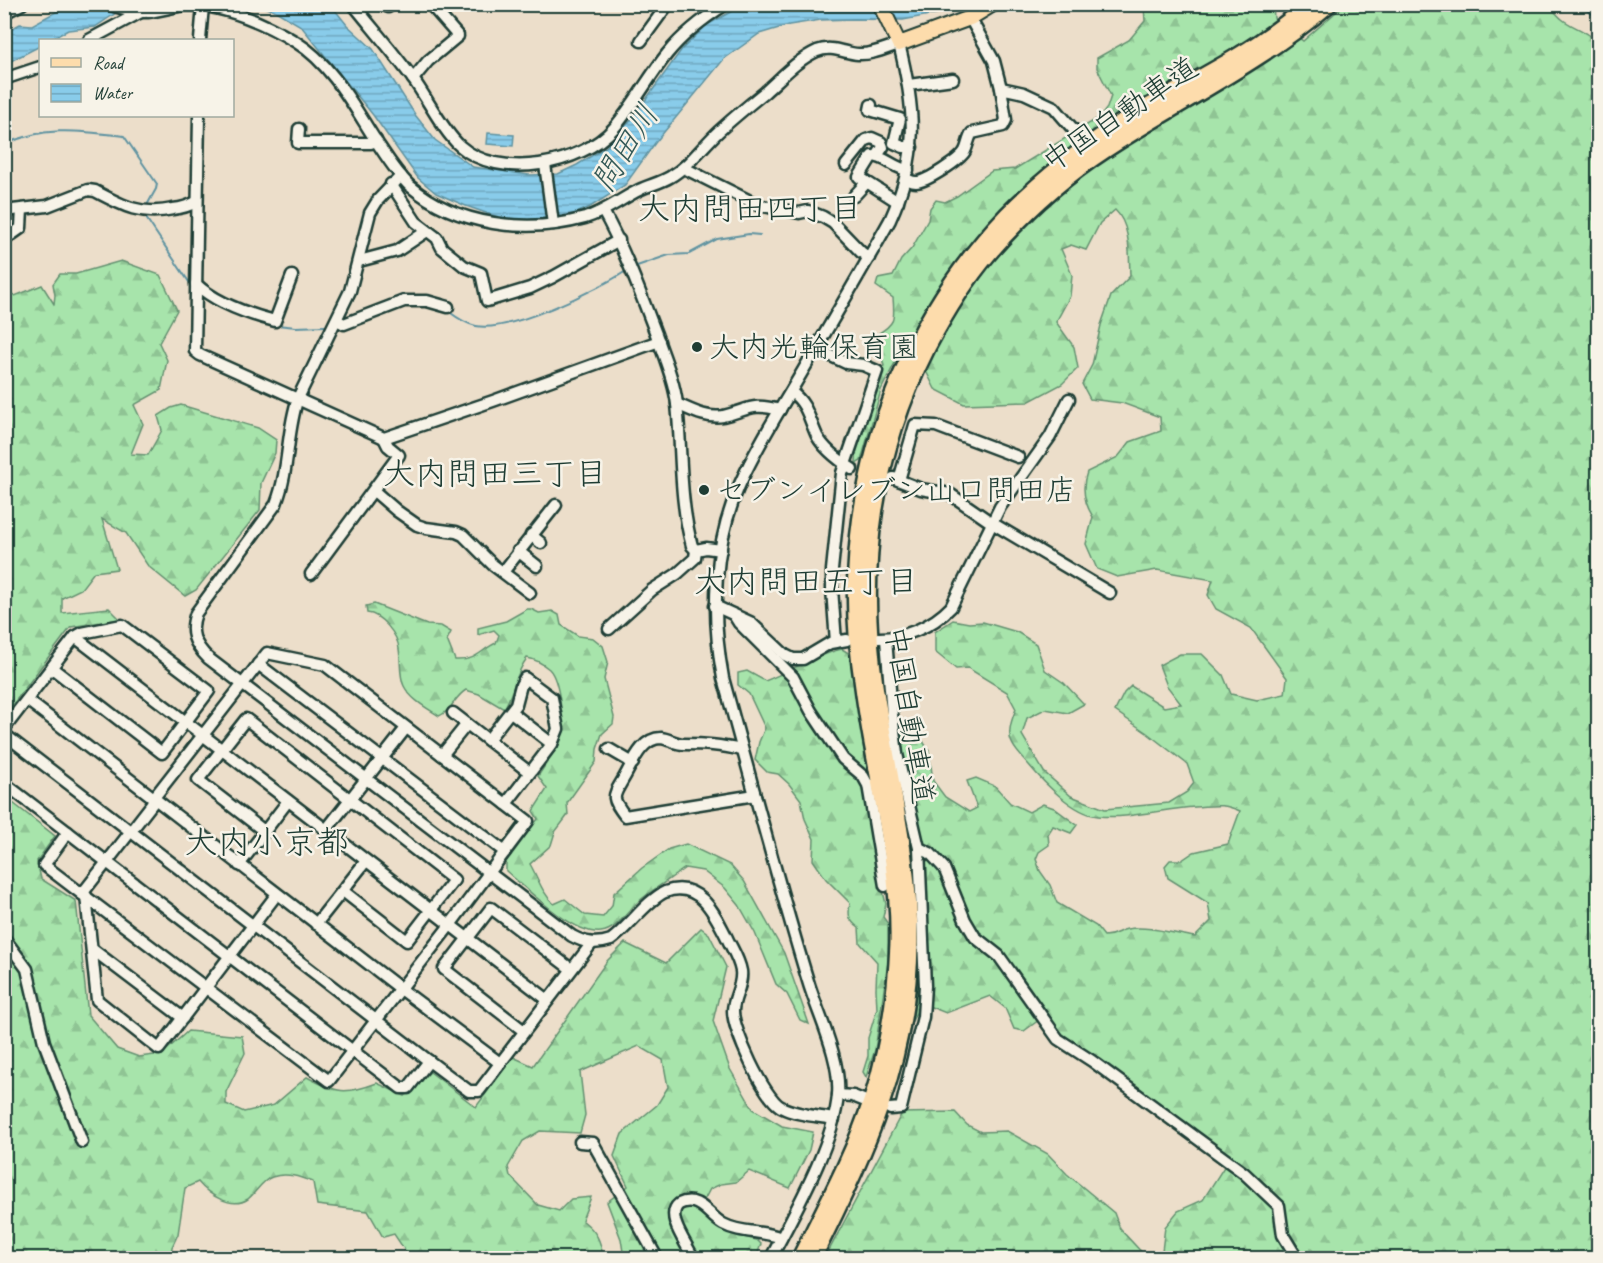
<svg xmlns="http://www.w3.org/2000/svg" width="1603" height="1263" viewBox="0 0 1603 1263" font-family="Caveat,'Klee One',sans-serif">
  <defs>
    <pattern id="forest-firs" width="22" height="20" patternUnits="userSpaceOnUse" patternTransform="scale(1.5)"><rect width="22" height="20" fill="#a7e4ab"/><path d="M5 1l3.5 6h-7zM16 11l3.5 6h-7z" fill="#8fc494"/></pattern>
    <pattern id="water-rules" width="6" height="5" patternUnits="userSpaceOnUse" patternTransform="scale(1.5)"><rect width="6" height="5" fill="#89ccea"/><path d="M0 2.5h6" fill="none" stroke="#6fa7be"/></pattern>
  </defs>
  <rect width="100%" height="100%" fill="#ecdeca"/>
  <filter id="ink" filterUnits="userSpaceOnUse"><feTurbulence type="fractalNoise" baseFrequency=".0167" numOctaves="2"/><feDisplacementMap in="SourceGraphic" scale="12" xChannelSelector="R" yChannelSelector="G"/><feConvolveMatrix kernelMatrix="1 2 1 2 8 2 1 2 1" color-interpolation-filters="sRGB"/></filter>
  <g filter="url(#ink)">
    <g fill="url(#forest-firs)" stroke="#639070" stroke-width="1.5">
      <path d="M1144,5h129l1,13 29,23 41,-36h204c5,4 9,10 14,14 12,10 30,12 36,27v1212h-446l10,-7 3,-24 13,-16 25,-11 26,-41 -115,-89 -47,-31 -16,-18 -12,-1 -15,11 -10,-2 -9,-21 -15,-12 -44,17 -25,-10 -10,20 7,-38 -1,-64 -5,-84 4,-16 -17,-83 5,-8 14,3 11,18 4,30 12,16 24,15 8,-4 -10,-27 9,-3 19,8 15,17 19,9 14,-8 11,4 23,17 -6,8 -18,-7 -5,8 1,11 -10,7 -3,7 4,12 10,14 7,18 39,23 8,10c12,0 13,-5 23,-7 21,-4 47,5 68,8l16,-16 -3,-18 -40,-25 -3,-12 5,-6h12l12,-8 34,-8 12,-33c-18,-8 -27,-5 -45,-4 -32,2 -65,12 -97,9 -24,-2 -54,-33 -69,-51 -20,-22 -25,-28 -13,-56l-9,-17 -39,-24 -12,1 -21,-17v-20l18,-12 16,3 14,-1 34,10 19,12 9,26 19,13 20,21 -16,9 -23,-4 -18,9 -5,17 22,37 27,24 34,13 64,-6 18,-11 7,-9 -7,-19 -40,-31 -32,-22 9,-18 7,-7 33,21 17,-3 -14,-18 -8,-21 21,-11h22l21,21 8,19 26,6 28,-6 2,-16 -36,-50 -35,-19 -8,-14 5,-15 -56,-10 -40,7 -20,-8 -11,-25 7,-27c-8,-13 -12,-29 -6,-45l31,-15 12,-15 31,-11 -1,-14 -38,-14 -32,-4 -8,-15 10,-19 9,-40 10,-29 19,-20c-1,-21 1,-51 -15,-66l-15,13 -14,27 -15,-5 -10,4 11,26 -2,21 -14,26 18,25 4,21 -16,16 -34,18 -64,2 -29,-15 -8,-16 -29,-16 -17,33 -20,71 -5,3 1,-28 14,-42 13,-28 -8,-31c19,-11 19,-15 17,-37l-17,-12 2,-7 15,-3 8,-16 11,-12 16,-28 2,-12 6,-8 9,2 12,-6 35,-25 23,-2 85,-52 7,-9 4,-12 -14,-28v-10l32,-18 16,-19z"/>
      <path d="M121,261l39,14 17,35 -18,33 8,17 -6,30 -27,15 9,19 -12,30 17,1 14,-25 -4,-14 13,-8 10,-3 77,23 18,12 -1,13 -14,30 -1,27 -64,80 -11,6 -37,-30 -22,-33 -24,-14 15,50 -23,3 -13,17 -19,9v15l47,-5 11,11 -49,8 -66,88v-427l10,8 27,-11 12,19 1,-9 -2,-11 7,-10h16z"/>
      <path d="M374,604l53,21 14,1 10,6 -4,8 8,20c22,1 24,-9 41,-17l3,-8 -5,-5 -16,5v-7l28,-7 21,-12h4l8,4 13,-2 7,4 2,10 17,11 15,2 10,8 5,16 -4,17 10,38 -1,7 -11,10 -5,15 -1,13 -29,41 1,12 -13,17 -4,13 -21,19c8,14 12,29 24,40l11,-5 20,16 18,2 9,-11 2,-13 28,-25 27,-19 17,-5 44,21 14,16 40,72 25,71 -9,-4 -13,-26 -11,-10 -21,-51 -16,-28 -14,-17 -22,-17 -18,-3c-16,12 -34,22 -48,35 -11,10 -20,27 -36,29 -28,3 -74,-43 -95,-61v-9l32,-43 -5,-8 14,-22 -9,-13 22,-33c5,-15 0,-63 -11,-74 -6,-5 -14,-10 -22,-11 -12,16 -13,34 -23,51l-25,-15 -13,-4c-12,7 -14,21 -27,26 -12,-8 -28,-16 -35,-30 -5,-10 -3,-26 -5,-37 -1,-14 -18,-35 -32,-36l-1,-7z"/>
      <path d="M842,649l8,5 15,103 10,43 5,79 6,25 -3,13 5,7v38l-13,88 -9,27 -3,-5 5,-16v-18l9,-29 -1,-20 1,-27 -17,-19 -1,-15c-11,-8 -11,-13 -9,-25l-24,-24 -13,-19 1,-21 -9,-20 -4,-19 -12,-16 -11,-10 -11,-2 -12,-12 4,-18 6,-14 -16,-34 -11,-9v-12l9,-2 18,10c26,-10 50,-26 77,-32z"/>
      <path d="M4,796l51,40 -18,25 4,18 35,22 12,114 29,34 22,8 23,-3 26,-23 54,5 3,17 -19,39v12l18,8 30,-7 33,-28c30,16 38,18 70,6l28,13 25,-24 46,35 37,-50 20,9 74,-105 18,-18 41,20 35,-35 8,6 17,33 -13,54 17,48 23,40 29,17 31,6 -4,18 -19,38 -41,-17 -13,11 -15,2 -11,5 -8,15c9,29 29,30 55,36l4,4 -5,14h-132l-3,-19 -14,-37 21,-16 -14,-30 8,-22 35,-29 11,-18 -5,-27 -24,-14 -59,26 5,43 -5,18 -40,-2 -17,10 -15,26 2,9 28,29 21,6 12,-12 20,-2 -9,23c14,11 19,20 21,38h-131v-3l-6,-2 -14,5h-42l-16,-24 -11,3 -15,-26 -51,-6 -4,-23c-13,-5 -26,-10 -41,-5 -10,3 -16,16 -24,22 -17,11 -40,-5 -50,-17l-13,6 -7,46 -6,13 -1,11h-166z"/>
      <path d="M955,1112l12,13 14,7 26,-1 41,23 19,20 47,39 6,16 27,29h-322l77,-145z"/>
    </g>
    <g fill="url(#water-rules)" stroke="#5f93a1" stroke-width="1.5">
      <path d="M75,5h53l-33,22 -27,3 -18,10h-10v6l-35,18v-32l15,-8 12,1 31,-17h9z"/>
      <path d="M256,5h75l16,20 26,24 43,67 19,24 38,27 56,8 29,-1 19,-9 29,-18 26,-28 50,-70 25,-24 36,-20h215l-18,8 -37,7 -48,-1 -34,1 -32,5 -30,9 -35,25 -69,84 -30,42 -35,22 -22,10 -22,5h-34l-46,-16 -30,-13 -18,-15 -45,-63 -72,-89 -27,-16z"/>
      <path d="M488,133l26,2 -1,11 -26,-2z"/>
    </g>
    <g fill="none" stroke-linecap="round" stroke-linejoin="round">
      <g stroke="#5f93a1" stroke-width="2">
        <path d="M1578,4l20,14"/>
        <path d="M4,145c40,-20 77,-14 120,-9l33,48 -1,5 -10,18"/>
        <path d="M144,215l47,70"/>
        <path d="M634,267l35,-12 20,-1 28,-15 32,-5 11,1"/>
        <path d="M448,311c8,6 18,13 28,15 33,7 123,-37 150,-55"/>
        <path d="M277,325l19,2 29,-1"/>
      </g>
      <defs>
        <g id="minor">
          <path d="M107,4c11,3 25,8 37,8 15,0 30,-7 46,-7 37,1 76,19 106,37 36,22 58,65 80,99 10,15 21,33 34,45 47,40 117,48 175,32 20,-6 36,-19 54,-28 10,-5 21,-7 31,-13 19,-11 32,-30 48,-45 15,-14 31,-27 47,-40 16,-14 32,-32 52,-41 15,-6 27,2 41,3 14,1 28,-6 41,-10 17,67 20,112 -9,176 -29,52 -59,103 -89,154 -21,36 -45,73 -62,112 -26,60 -28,128 -16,192 28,101 54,202 85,303 10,34 33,77 30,114 -4,49 -44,118 -67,163"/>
          <path d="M353,4c20,25 41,49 60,75 14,19 30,52 47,67 39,35 122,19 154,-18 20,-23 34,-50 53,-74 16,-20 37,-36 59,-50"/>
          <path d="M386,4l2,3 3,-3"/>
          <path d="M4,13l18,-9"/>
          <path d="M970,18l24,43 7,27"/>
          <path d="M89,40l52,-28"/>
          <path d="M200,40l3,-34"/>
          <path d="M641,41l27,-37"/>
          <path d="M4,79l36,-12"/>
          <path d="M413,79l15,-18 30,-25 -28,-32"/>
          <path d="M909,85l44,-6"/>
          <path d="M871,105l-1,5 30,9 -6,24 9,4h9"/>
          <path d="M199,116l-4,235 5,4 184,83 109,-37 166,-60"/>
          <path d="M299,129l-1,14h73l5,-3"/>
          <path d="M545,164l8,60"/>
          <path d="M846,165l20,-25 6,-2 9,4 2,5 -6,9"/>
          <path d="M684,168l74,37 41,8 9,-2 15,6 10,6 28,29 8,6"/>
          <path d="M401,176l-23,24 -8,13 -20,78 -52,107c-12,35 -8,70 -22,106l-80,109c-7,19 -2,31 12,45l364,278c13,7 24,9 39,4 17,-12 36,-40 54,-48 34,-13 50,22 62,46 5,11 12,21 14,33 2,15 -8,26 -8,40 0,19 31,87 48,96 15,8 36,9 53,12"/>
          <path d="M906,179c3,1 6,3 10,3 10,0 44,-22 49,-31 3,-6 3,-12 7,-18l31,-7 3,-6 -5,-32 23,5 30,14 19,22"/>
          <path d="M391,184l25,38 21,16 5,10 22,18 17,7 6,28 43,-13 23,-11 66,-37"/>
          <path d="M854,196l12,-13"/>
          <path d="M898,202l-39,-25 13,-21c13,0 23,13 36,14"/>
          <path d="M4,211l43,-5 41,-16 7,1c28,15 46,25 78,18 9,-1 16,-3 23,-7"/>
          <path d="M603,211c22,40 37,81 53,123 8,23 18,46 21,70 5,48 2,95 15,142l4,4 10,-2 15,2"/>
          <path d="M4,240l17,-12 1,-19"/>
          <path d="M359,261l38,-10 30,-20"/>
          <path d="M196,284c20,19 52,30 79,37l17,-45"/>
          <path d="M337,320l7,4 60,-23h23l21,6"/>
          <path d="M816,349l30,14 17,2 14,6 -35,102 -10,97v19l4,53"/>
          <path d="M791,392c16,11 18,27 26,44 7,13 23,25 35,33"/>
          <path d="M677,404c14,6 30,15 46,12 26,-6 28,-14 57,-6"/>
          <path d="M893,478l28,11 29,5 42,29 118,70"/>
          <path d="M899,480l16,-55 21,1 82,31"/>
          <path d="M374,491l23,20 20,14 9,3 30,4 7,3 30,30 37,28"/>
          <path d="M531,535l10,8"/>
          <path d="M518,551l19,15"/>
          <path d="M503,572l53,-67"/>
          <path d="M311,574l88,-119 -11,-9 -4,-8"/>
          <path d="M715,606l35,16 35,33 8,4h10l27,-16 17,-3"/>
          <path d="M734,615l5,8 54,54 18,34 32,48 20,17 5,9 17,101"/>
          <path d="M609,629l43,-39 25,-16 18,-16 1,-8"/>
          <path d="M75,637l473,363"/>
          <path d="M876,638c27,1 56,-11 75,-31l49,-100 50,-70 19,-38"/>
          <path d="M886,639l6,75 5,40 22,94 6,138 -2,31 -22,91 -11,1"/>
          <path d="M267,653l58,12 203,156 -78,104 -121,156 -247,-187 70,-90 1,-5z"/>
          <path d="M258,664l247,188"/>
          <path d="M27,700l374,289 99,74"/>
          <path d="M511,712l41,32"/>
          <path d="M453,713l76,59"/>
          <path d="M4,729l71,-92 7,-4 40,-8 87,66 -47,62 -110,-85"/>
          <path d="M4,734l425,327"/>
          <path d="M488,740l28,-36 5,-19 4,-7 27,20 6,31 -6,15 -46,60"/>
          <path d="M609,749l24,14"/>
          <path d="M742,750c-23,-5 -36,-6 -59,-6 -7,0 -14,-5 -22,-6 -19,0 -28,24 -36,38 -12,21 -15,20 0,40l130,-21"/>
          <path d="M442,755l25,-31"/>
          <path d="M4,783l397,305h7l21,-27 40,30h10l113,-148"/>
          <path d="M326,830l80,-102"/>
          <path d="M264,831l-66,-51 48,-61 208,161 -47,61 -64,-50"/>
          <path d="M68,832l-24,33 38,29"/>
          <path d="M919,848l11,5 14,15 21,52 10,17 24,19 59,83 34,22 152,112 35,33 4,29 14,23"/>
          <path d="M239,865l49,-64"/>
          <path d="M86,896l11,104 62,49 118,-155"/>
          <path d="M316,924l50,-63"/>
          <path d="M4,938l23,31 17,73 38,100"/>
          <path d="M92,949l91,69"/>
          <path d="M524,1031l-80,-62 47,-61 80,61"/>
          <path d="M838,1095l15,1 10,4"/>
          <path d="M580,1142l13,1 64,115"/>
          <path d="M693,1258c-5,-13 -29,-42 -14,-54 4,-2 9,-3 14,-2 12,3 19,16 30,22 18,10 40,6 58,14"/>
        </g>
        <path id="major" d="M880,4l19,40 71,-26 23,-14"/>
        <g id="highway">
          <path d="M800,1258c26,-52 55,-106 73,-162 15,-49 23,-101 25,-153 2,-87 -24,-171 -35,-256 -6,-39 -9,-79 -7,-118 6,-131 60,-259 151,-354 34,-35 74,-66 115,-93 38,-23 78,-43 116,-66 25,-15 49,-33 72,-52"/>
          <path d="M813,1258c52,-102 96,-199 97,-316 0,-88 -23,-171 -35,-257 -17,-120 -2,-230 53,-339 17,-32 37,-65 61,-93 34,-39 73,-75 116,-103 74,-49 156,-87 224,-146"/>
        </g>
      </defs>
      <use href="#minor" stroke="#1f3d34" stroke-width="15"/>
      <use href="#major" stroke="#1f3d34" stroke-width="18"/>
      <use href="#highway" stroke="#1f3d34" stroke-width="20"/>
      <use href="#minor" stroke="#f7f3e8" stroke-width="10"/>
      <use href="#major" stroke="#fddcac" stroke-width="14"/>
      <use href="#highway" stroke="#fddcac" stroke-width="15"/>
    </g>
  </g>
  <g fill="#1f3d34" stroke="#f7f3e8" stroke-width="2">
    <circle cx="697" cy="347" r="6"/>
    <circle cx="704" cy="490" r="6"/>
  </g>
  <g text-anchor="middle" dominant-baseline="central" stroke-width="5" stroke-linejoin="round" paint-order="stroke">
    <g font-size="30" fill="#1f3d34" stroke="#f7f3e8">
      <text transform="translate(1120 114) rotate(-34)">中国自動車道</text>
      <text transform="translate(910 715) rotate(81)">中国自動車道</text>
    </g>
    <g font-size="30" fill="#1f3d34" stroke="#f7f3e8" text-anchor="start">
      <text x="709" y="347">大内光輪保育園</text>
      <text x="716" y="490">セブンイレブン山口問田店</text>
    </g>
    <g font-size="32" font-style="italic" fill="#345a58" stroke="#f7f3e8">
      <text transform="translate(625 148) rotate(-58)">問田川</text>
    </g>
    <g font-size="32" fill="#1f3d34" stroke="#f7f3e8">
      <text x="750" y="208">大内問田四丁目</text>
      <text x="495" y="473">大内問田三丁目</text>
      <text x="806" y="581">大内問田五丁目</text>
    </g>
    <g font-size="33" fill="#1f3d34" stroke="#f7f3e8">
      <text x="267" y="842">大内小京都</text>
    </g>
  </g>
  <rect width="1603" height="1263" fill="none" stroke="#f7f3e8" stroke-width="24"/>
  <rect x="12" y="12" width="1579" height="1239" fill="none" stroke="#1f3d34" stroke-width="2" filter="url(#ink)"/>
  <rect x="39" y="39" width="195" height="78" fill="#f7f3e8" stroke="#a1aaa0" stroke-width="1.5"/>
  <rect x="51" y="58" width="30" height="9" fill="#fddcac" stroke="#a1aaa0" stroke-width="1.5"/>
  <text x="93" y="69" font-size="18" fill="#1f3d34">Road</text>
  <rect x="51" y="84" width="30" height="18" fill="url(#water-rules)" stroke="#a1aaa0" stroke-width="1.5"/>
  <text x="93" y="99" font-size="18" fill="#1f3d34">Water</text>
</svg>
